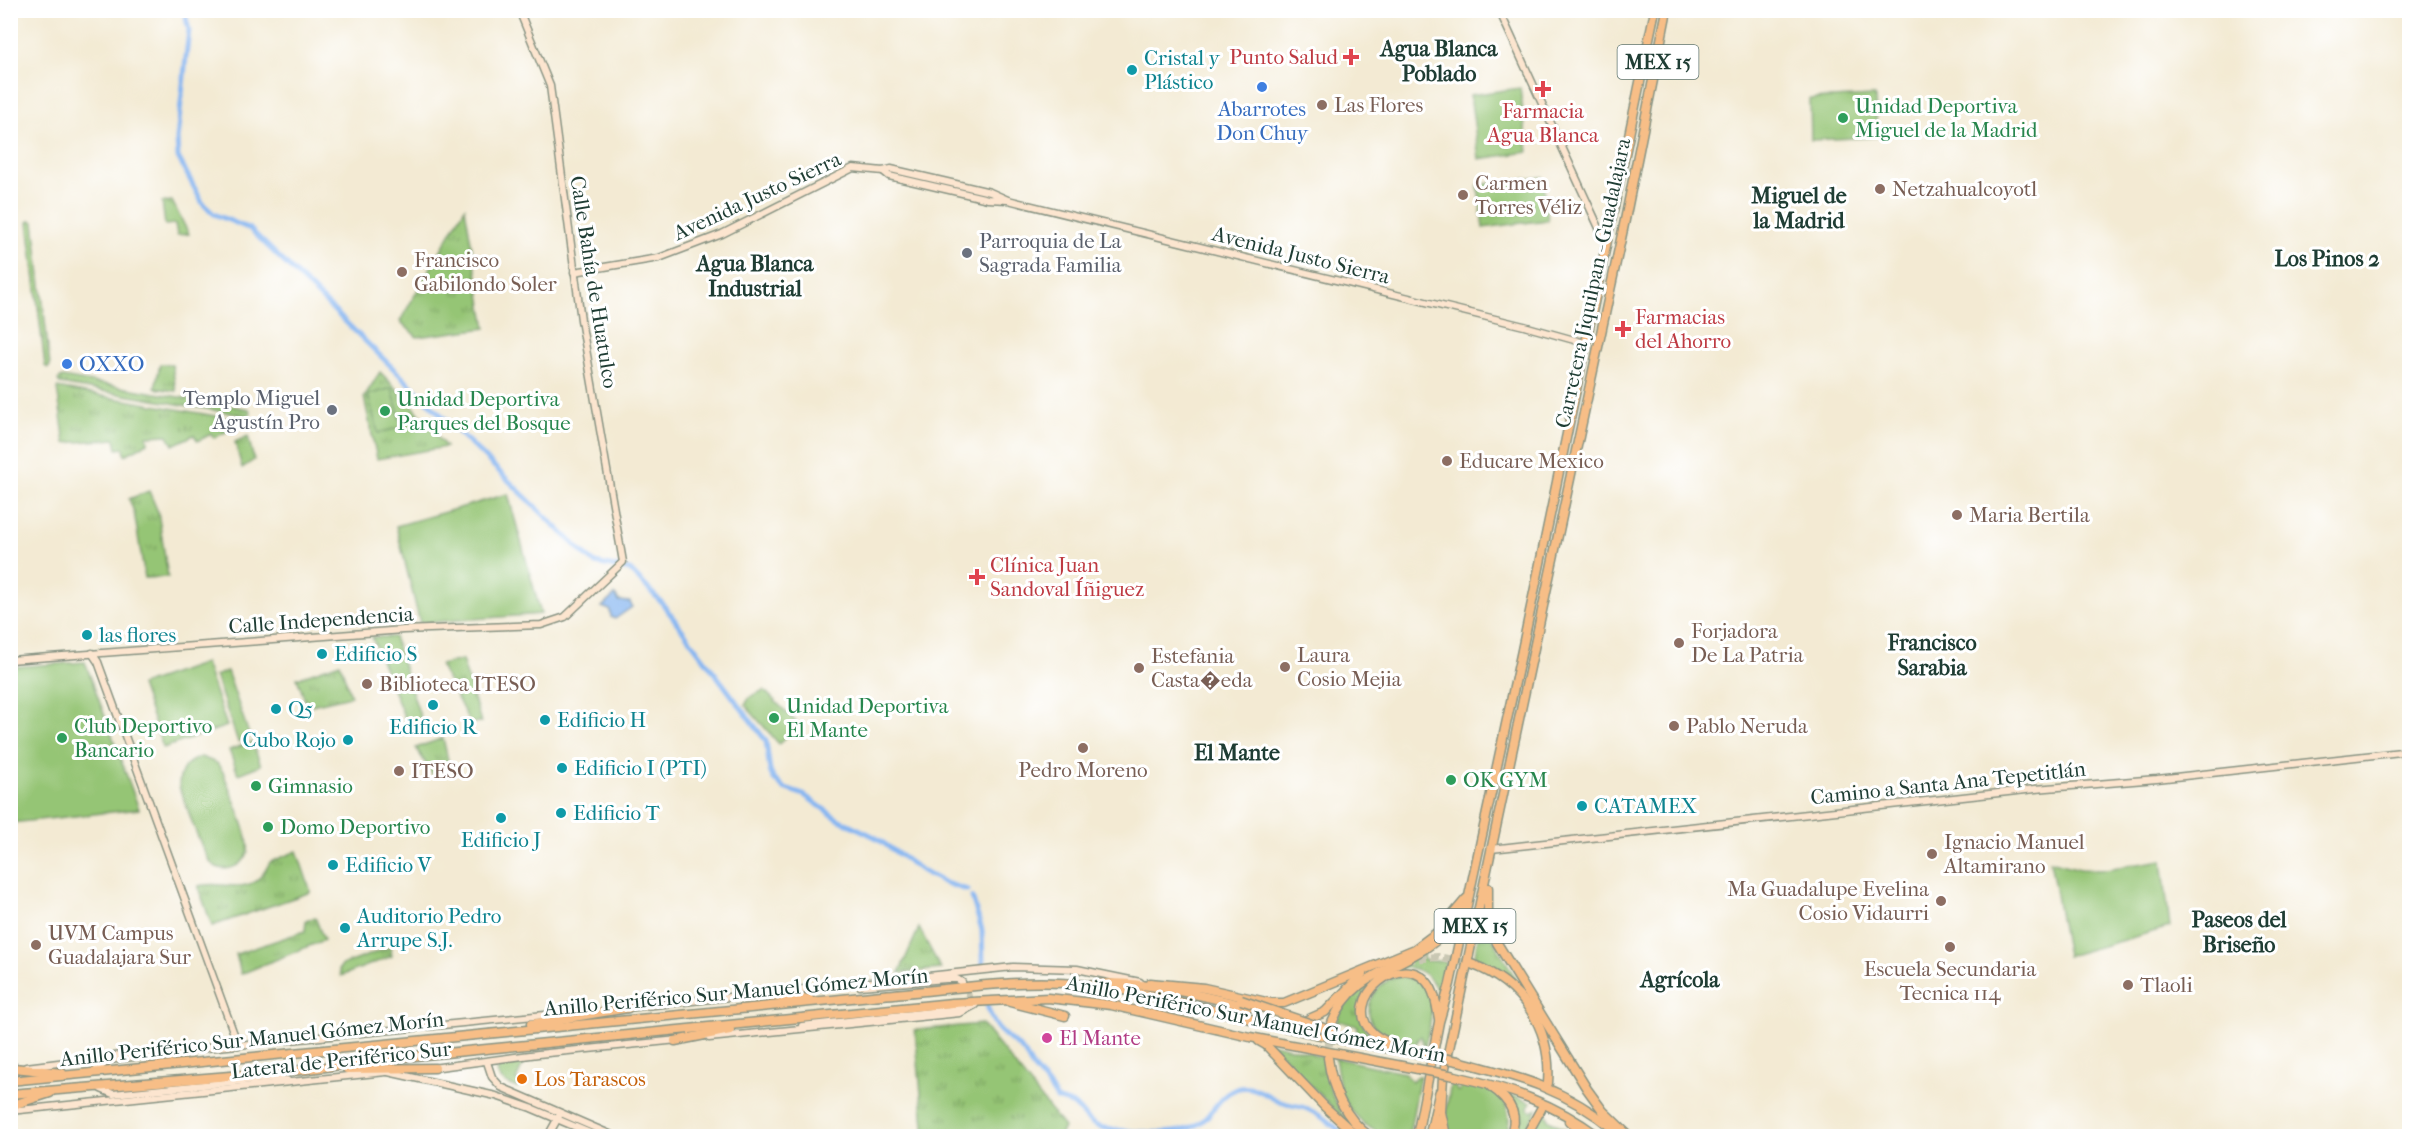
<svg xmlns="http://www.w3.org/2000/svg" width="2420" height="1147" viewBox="0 0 2420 1147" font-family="'IM FELL French Canon',serif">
  <defs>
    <pattern id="grass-tufts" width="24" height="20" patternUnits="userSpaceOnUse" patternTransform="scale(1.5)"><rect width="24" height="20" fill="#95c574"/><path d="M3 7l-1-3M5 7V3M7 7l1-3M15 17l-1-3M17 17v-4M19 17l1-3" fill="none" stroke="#79a160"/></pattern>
  </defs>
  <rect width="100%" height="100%" fill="#fff"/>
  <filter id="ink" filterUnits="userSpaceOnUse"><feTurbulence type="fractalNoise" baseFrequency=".0167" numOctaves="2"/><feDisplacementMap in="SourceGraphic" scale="12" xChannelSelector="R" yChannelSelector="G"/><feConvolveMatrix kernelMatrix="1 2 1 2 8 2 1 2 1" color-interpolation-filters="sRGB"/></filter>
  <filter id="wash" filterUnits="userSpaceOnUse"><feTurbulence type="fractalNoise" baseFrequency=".008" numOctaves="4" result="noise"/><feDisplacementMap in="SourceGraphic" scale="24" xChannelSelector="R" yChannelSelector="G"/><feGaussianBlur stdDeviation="1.35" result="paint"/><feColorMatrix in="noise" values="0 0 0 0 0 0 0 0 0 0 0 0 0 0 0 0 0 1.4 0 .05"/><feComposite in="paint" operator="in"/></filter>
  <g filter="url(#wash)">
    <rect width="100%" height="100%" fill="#f3ead3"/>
    <g fill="url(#grass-tufts)" stroke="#5a8154" stroke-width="1.5">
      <path d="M172,201l17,33 -12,1 -2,-11 -10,1 -3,-23z"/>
      <path d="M465,208l21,120 -69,9 -17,-16z"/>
      <path d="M31,220l3,2 16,144 -2,2 -3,-2 -17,-144z"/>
      <path d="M160,364l12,1 4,26 -21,-3z"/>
      <path d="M380,372l29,29 37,46 -69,12 -13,-62z"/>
      <path d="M62,377l187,32 2,4 -4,3 -187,-32 -2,-4z"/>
      <path d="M57,388l187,33 1,1 -31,16 -3,-4 -13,7 -4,-6 -21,10 -5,-10 -21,1 1,7 -23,12 -1,-7 -7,1 -2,-10 -50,4z"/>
      <path d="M248,436l6,24 -12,8 -7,-26z"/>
      <path d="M149,491l9,21 10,65 -23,1 -11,-66 -5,-13z"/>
      <path d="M462,660l19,62 -11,1 -30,-58z"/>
      <path d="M340,663l11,33 -44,10 -10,-28z"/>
      <path d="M443,738l7,31 -17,6 -17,-27z"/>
      <path d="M297,851l14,41 -99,34 -14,-40c28,-8 53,16 72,-24z"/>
      <path d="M315,917l9,23 -83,34 -5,-20 69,-23 1,-10z"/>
      <path d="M1481,918l47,82c-16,-17 -32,-30 -54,-39z"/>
      <path d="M919,928l22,41 -42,4z"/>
      <path d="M390,947l2,9 -51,20 -2,-7 3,-4z"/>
      <path d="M1423,953v7l23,2 -7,35c-18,-63 -109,-12 -69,39l-13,-3v-7l-18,-5 -3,4c9,-42 53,-55 87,-72z"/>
      <path d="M982,1024l82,103 -4,9h-135l-10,-106z"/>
      <path d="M1270,1043l42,10 1,2 11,2c2,27 10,47 26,69z"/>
      <path d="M524,1062l-8,18 4,2 -3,6c-10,-4 -23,-9 -19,-22z"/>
      <path d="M1508,1094l23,8 -3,6 4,4 6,-4 -16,28h-9l3,-24z"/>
      <path d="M1545,1110l4,10 29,16h-48z"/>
    </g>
    <g fill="#95c574" stroke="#5a8154" stroke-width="1.5">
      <path d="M1520,88l8,64 -49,7 -9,-64z"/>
      <path d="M1875,96l2,41 -66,3 -1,-41z"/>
      <path d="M1543,177l5,43 -65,8 -5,-43z"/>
      <path d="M392,388l10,39 -24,6 -10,-38z"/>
      <path d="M508,494l33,120 -121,9 -24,-97z"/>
      <path d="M372,637h22l29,88 -14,4z"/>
      <path d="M85,662l54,147 -128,14v-156z"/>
      <path d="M205,663l22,63 -64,22 -22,-63z"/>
      <path d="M227,671l23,66 -12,5 -23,-66z"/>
      <path d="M764,690l34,34 -19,20 -34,-39 5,-8z"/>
      <path d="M252,742l9,23 -23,9 -9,-24z"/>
      <path d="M201,757l16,6 6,9c6,17 28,64 25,79 -3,17 -29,25 -39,9 -12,-19 -21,-52 -30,-73 0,-16 6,-25 22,-30z"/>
      <path d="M2162,860l8,67 -103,29 -17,-95 30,8 20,1z"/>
      <path d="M1398,976c43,4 35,39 27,70l-2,-1 -2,-9 -2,1 -3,7c-10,-2 -24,-3 -32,-8 -28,-18 -13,-53 14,-60z"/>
      <path d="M1335,1058l70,15 7,8 5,-5h3l-11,60h-25l-19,-11 -15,-16 -9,-15z"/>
      <path d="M1451,1083l3,1 3,7h3l1,-7c9,2 19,2 28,5 19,6 25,32 15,47h-54l-6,-15z"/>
    </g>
    <path fill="#86b6f1" stroke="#527a92" stroke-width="1.5" d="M615,595l4,6 11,1 2,5 -17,12 -4,-2 -1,-7 -8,-3z"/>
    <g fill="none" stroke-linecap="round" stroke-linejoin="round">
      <g stroke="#86b6f1" stroke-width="5">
        <path d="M184,10l5,20 -12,109 1,18 25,47 11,10 36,15 333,324 12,10 35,7 32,33 104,138 4,30 3,7 10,10 21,7 34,24 37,18 47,34 23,12 22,7"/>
        <path d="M972,897l10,33 1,35"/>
        <path d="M987,1005c8,27 15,27 34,44 7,6 7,14 13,20 9,11 16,17 23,30 6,3 12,3 17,6 8,7 13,17 23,21 11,5 65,8 77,6 42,-6 35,-32 62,-43 15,-6 30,6 42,12 8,4 18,4 27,7 15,6 29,18 41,28"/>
      </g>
    </g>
  </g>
  <g filter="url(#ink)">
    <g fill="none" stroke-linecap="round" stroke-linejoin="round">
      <path stroke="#c9c7b3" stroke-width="6" stroke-dasharray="6 3" stroke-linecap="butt" d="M965,1005l4,-9 -4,-12"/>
      <g stroke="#c9c7b3" stroke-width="8" stroke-dasharray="8 4" stroke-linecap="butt">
        <path d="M1407,959l31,-2 33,7"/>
        <path d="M1328,1058l2,-28"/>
        <path d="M1562,1136l12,-1 13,1"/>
      </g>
      <defs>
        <g id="secondary">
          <path d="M1499,10l107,233"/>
          <path d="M883,171l6,5 99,23 19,1"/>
          <path d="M574,272l85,-14 63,-24 131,-66 30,3 8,-2 99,23 18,8 516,126 61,17"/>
          <path d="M92,653l6,9 140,383"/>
          <path d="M10,660l393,-30 138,-5 24,-8 58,-55 -42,-242 -31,-234 -31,-76"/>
          <path d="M1491,849l544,-60 122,-10 253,-28"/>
          <path d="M860,986l86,-7h11l5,3"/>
          <path d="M626,1008l387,-41 64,2 63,13"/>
          <path d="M802,1026l147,-16 13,-3"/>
          <path d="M709,1038l251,-25 15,-8"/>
          <path d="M487,1062l5,15 9,10 113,49"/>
          <path d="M26,1067l152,-19 17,1 43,-4 348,-34"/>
          <path d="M432,1068l106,-14 140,-14"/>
          <path d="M97,1069l12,-9 79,-10"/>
          <path d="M388,1072l108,24 35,12 66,28"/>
          <path d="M101,1089l12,5 161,-16 13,2"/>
          <path d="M10,1111l376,-39"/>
          <path d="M548,1136l11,-20"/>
        </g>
        <path id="primary" d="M1429,1136l10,-44"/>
        <g id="highway">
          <path d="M1488,888v31l9,24 90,146 16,22 26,25"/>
          <path d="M1471,964c52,19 81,65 77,119"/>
          <path d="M1150,983l54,5 67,15h13l131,-54 24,-18 27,-32"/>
          <path d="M1098,984c44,-5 110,14 153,23"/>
          <path d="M755,995l54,4"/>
          <path d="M1010,1002l55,14"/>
          <path d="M1300,1023l25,-11 37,-38"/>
          <path d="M1332,1023c24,-61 85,-52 121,-100"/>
          <path d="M531,1024l97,-16"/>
          <path d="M675,1041l55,-11"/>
          <path d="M1259,1041l7,4 59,62 32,29"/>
          <path d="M1403,1048c-9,-4 -21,-7 -29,-14 -38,-33 32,-91 57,-46 5,9 6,20 8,31"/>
          <path d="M1328,1058c4,31 16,59 41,78"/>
          <path d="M1458,1061c62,16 108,28 158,70"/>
          <path d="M14,1068l48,5"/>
          <path d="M347,1069l88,-1"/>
          <path d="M1455,1076c53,12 99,27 143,60"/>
          <path d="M10,1081l872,-86c67,-5 137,-18 205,-10 48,5 95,18 143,29 63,16 128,30 192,40"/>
          <path d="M1491,1087c18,12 29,28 19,49"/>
          <path d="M10,1094l292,-24 93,-12 557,-55 96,-5 63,7 139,32 168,32"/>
          <path d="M10,1106l40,-13"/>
          <path d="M1569,1121l17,15"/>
          <path d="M1417,1136l22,-114 11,-38 72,-334 133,-640"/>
          <path d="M1436,1136l4,-18"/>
          <path d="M1446,1136l-5,-24 2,-35 182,-857 42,-210"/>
          <path d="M1526,1136l15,-27"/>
        </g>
      </defs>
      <use href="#secondary" stroke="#899484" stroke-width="9"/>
      <use href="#primary" stroke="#899484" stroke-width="10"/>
      <use href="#highway" stroke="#899484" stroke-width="11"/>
      <use href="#secondary" stroke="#fce5cf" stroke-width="6"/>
      <use href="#primary" stroke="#f7be87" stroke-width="7"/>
      <use href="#highway" stroke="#f7be87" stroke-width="8"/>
      <defs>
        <g id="highway-bridge">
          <path d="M1241,1000l94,32"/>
          <path d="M1422,1054l36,7"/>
          <path d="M1418,1069l37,7"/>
        </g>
      </defs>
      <use href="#highway-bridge" stroke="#899484" stroke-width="11" stroke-linecap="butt"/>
      <use href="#highway-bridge" stroke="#f7be87" stroke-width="8"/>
    </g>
  </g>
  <g fill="#e0444e" stroke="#fff" stroke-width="2">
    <path d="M1348 48h6v6h6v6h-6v6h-6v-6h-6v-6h6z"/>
    <path d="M1540 80h6v6h6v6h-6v6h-6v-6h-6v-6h6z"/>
    <path d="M1620 320h6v6h6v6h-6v6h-6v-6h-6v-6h6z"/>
    <path d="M974 568h6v6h6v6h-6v6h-6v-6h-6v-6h6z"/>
  </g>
  <g fill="#0f9aa8" stroke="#fff" stroke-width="2">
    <circle cx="1132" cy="70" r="6"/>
    <circle cx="87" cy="635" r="6"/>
    <circle cx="322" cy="654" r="6"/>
    <circle cx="433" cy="705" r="6"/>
    <circle cx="276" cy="709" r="6"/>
    <circle cx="545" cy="720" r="6"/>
    <circle cx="348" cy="740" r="6"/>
    <circle cx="562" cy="768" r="6"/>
    <circle cx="1582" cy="806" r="6"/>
    <circle cx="561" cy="813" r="6"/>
    <circle cx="501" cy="818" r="6"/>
    <circle cx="333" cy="865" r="6"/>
    <circle cx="345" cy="928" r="6"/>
  </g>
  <g fill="#3f7fe0" stroke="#fff" stroke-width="2">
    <circle cx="1262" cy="87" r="6"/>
    <circle cx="67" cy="364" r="6"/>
  </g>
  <g fill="#8d6e63" stroke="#fff" stroke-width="2">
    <circle cx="1322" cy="105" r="6"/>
    <circle cx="1880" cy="189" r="6"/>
    <circle cx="1463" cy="195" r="6"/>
    <circle cx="402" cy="272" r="6"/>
    <circle cx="1447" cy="461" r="6"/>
    <circle cx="1957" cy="515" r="6"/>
    <circle cx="1679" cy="643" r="6"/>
    <circle cx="1285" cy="667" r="6"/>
    <circle cx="1139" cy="668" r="6"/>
    <circle cx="367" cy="684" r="6"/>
    <circle cx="1674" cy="726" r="6"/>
    <circle cx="1083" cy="748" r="6"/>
    <circle cx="399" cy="771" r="6"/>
    <circle cx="1932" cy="854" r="6"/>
    <circle cx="1941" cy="901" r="6"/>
    <circle cx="36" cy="945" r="6"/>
    <circle cx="1950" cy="947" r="6"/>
    <circle cx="2128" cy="985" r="6"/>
  </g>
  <g fill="#2e9e5b" stroke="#fff" stroke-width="2">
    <circle cx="1843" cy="118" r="6"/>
    <circle cx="385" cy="411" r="6"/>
    <circle cx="774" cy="718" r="6"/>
    <circle cx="62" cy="738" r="6"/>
    <circle cx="1451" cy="780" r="6"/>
    <circle cx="256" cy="786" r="6"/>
    <circle cx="268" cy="827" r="6"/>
  </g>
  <g fill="#6b7280" stroke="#fff" stroke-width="2">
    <circle cx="967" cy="253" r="6"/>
    <circle cx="332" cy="410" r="6"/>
  </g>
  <circle fill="#d1479c" stroke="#fff" stroke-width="2" cx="1047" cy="1038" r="6"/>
  <circle fill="#e8710a" stroke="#fff" stroke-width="2" cx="522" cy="1079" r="6"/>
  <g text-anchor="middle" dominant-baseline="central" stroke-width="6" stroke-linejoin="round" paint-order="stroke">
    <g fill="#fff" stroke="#627771" stroke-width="1.5">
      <rect x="1617.5" y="45" width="81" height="34" rx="4.5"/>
      <rect x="1434.5" y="909" width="81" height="34" rx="4.5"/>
    </g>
    <g font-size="20" font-weight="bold" fill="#1f3d34">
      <text x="1658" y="62">MEX 15</text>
      <text x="1475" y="926">MEX 15</text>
    </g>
    <g font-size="21" fill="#be3a42" stroke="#fff" text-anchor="start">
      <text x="1338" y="57" text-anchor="end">Punto Salud</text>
      <text x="1543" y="111" text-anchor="middle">Farmacia<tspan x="1543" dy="24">Agua Blanca</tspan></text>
      <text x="1635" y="317">Farmacias<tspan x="1635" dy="24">del Ahorro</tspan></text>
      <text x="990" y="565">Clínica Juan<tspan x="990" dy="24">Sandoval Íñiguez</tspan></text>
    </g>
    <g font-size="21" fill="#0d838f" stroke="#fff" text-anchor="start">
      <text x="1144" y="58">Cristal y<tspan x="1144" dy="24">Plástico</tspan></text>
      <text x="99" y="635">las flores</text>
      <text x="334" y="654">Edificio S</text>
      <text x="288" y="709">Q5</text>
      <text x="557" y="720">Edificio H</text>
      <text x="433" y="727" text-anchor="middle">Edificio R</text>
      <text x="336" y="740" text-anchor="end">Cubo Rojo</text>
      <text x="574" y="768">Edificio I (PTI)</text>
      <text x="1594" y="806">CATAMEX</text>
      <text x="573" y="813">Edificio T</text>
      <text x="501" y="840" text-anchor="middle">Edificio J</text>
      <text x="345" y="865">Edificio V</text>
      <text x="357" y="916">Auditorio Pedro<tspan x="357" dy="24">Arrupe S.J.</tspan></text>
    </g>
    <g font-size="21" fill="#785e54" stroke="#fff" text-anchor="start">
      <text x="1334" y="105">Las Flores</text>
      <text x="1475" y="183">Carmen<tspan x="1475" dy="24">Torres Véliz</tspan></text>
      <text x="1892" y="189">Netzahualcoyotl</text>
      <text x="414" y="260">Francisco<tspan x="414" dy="24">Gabilondo Soler</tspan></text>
      <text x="1459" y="461">Educare Mexico</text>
      <text x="1969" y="515">Maria Bertila</text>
      <text x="1691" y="631">Forjadora<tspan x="1691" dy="24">De La Patria</tspan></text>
      <text x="1297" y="655">Laura<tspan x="1297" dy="24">Cosio Mejia</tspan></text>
      <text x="1151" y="656">Estefania<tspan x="1151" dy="24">Casta�eda</tspan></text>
      <text x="379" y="684">Biblioteca ITESO</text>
      <text x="1686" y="726">Pablo Neruda</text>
      <text x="1083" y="770" text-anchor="middle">Pedro Moreno</text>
      <text x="411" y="771">ITESO</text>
      <text x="1944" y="842">Ignacio Manuel<tspan x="1944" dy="24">Altamirano</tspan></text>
      <text x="1929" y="889" text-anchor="end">Ma Guadalupe Evelina<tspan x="1929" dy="24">Cosio Vidaurri</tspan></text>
      <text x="48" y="933">UVM Campus<tspan x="48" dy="24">Guadalajara Sur</tspan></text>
      <text x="1950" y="969" text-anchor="middle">Escuela Secundaria<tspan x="1950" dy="24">Tecnica 114</tspan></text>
      <text x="2140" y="985">Tlaoli</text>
    </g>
    <g font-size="21" fill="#27864d" stroke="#fff" text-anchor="start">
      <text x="1855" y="106">Unidad Deportiva<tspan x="1855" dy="24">Miguel de la Madrid</tspan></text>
      <text x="397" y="399">Unidad Deportiva<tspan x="397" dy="24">Parques del Bosque</tspan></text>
      <text x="786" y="706">Unidad Deportiva<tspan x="786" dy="24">El Mante</tspan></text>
      <text x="74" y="726">Club Deportivo<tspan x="74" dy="24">Bancario</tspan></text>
      <text x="1463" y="780">OK GYM</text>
      <text x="268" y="786">Gimnasio</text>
      <text x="280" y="827">Domo Deportivo</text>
    </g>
    <g font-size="21" fill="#366cbe" stroke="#fff">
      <text x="1262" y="109">Abarrotes<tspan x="1262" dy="24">Don Chuy</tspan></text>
      <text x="79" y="364" text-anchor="start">OXXO</text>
    </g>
    <g font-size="21" fill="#1f3d34" stroke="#fff">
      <text transform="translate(757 196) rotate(-25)">Avenida Justo Sierra</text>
      <text transform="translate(1301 255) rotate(14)">Avenida Justo Sierra</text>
      <text transform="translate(594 282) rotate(81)">Calle Bahía de Huatulco</text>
      <text transform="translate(1593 283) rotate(-78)">Carretera Jiquilpan - Guadalajara</text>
      <text transform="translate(321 620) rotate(-4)">Calle Independencia</text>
      <text transform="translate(1948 783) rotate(-6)">Camino a Santa Ana Tepetitlán</text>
      <text transform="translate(736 992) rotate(-5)">Anillo Periférico Sur Manuel Gómez Morín</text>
      <text transform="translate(1256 1019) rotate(11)">Anillo Periférico Sur Manuel Gómez Morín</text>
      <text transform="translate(252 1039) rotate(-6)">Anillo Periférico Sur Manuel Gómez Morín</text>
      <text transform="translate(341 1060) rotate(-6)">Lateral de Periférico Sur</text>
    </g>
    <g font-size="21" fill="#5b616d" stroke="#fff" text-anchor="start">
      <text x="979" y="241">Parroquia de La<tspan x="979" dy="24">Sagrada Familia</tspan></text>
      <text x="320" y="398" text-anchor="end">Templo Miguel<tspan x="320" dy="24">Agustín Pro</tspan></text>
    </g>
    <g font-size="21" fill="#b23c85" stroke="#fff" text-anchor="start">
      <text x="1059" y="1038">El Mante</text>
    </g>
    <g font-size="21" fill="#c56008" stroke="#fff" text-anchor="start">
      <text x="534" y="1079">Los Tarascos</text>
    </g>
    <g font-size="22" font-weight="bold" fill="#1f3d34" stroke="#fff">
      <text x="1439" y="49">Agua Blanca<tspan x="1439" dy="25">Poblado</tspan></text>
      <text x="1799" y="196">Miguel de<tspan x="1799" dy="25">la Madrid</tspan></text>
      <text x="2327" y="259">Los Pinos 2</text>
      <text x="755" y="264">Agua Blanca<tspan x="755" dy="25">Industrial</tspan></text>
      <text x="1932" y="643">Francisco<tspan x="1932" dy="25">Sarabia</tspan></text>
      <text x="1237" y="753">El Mante</text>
      <text x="2239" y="920">Paseos del<tspan x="2239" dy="25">Briseño</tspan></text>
      <text x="1680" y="980">Agrícola</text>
    </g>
  </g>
  <rect width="2420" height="1147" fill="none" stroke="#fff" stroke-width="36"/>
</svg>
